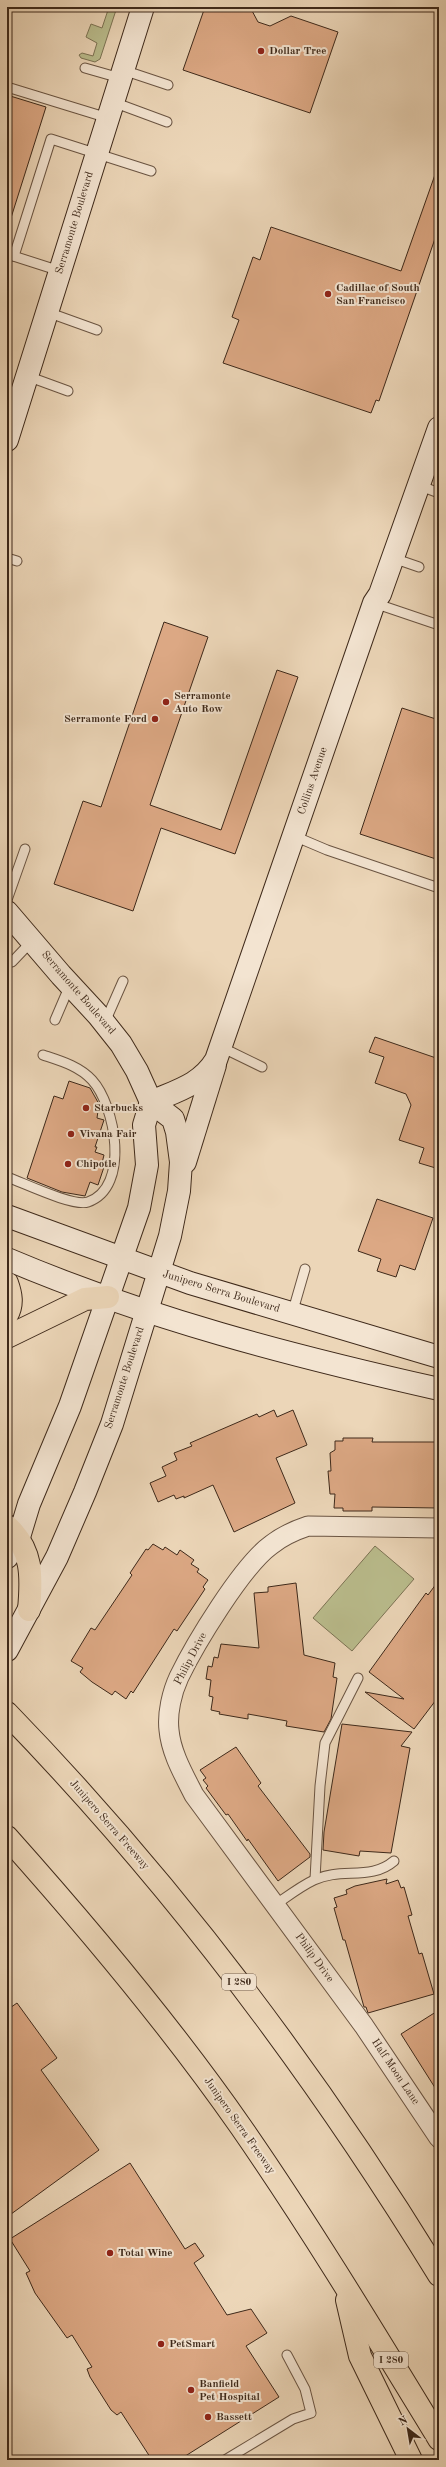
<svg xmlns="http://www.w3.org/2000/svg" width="446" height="2467" viewBox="0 0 446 2467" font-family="'Old Standard TT',serif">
  <rect width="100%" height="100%" fill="#ecd6b8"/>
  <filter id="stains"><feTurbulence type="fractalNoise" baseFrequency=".005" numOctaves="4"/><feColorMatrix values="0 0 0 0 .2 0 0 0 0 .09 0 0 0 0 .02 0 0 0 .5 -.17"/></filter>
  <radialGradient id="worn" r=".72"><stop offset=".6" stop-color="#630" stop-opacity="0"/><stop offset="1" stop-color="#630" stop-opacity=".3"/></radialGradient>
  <g fill="#babd8d" stroke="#7c7354">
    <path d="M109,7h8l-17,52 -5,3 -14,-4 -2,-3 3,-2 11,3 4,-13 -11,-6 5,-13 11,4z"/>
    <path d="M375,1546l39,33 -62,72 -39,-33z"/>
  </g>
  <g fill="#dca884" stroke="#3e291a">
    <path d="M205,7h45l8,15 12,4 21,-10 47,16 -28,81 -127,-43z"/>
    <path d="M7,95l39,12 -36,114h-3z"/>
    <path d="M437,169h2v58l-60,174 -3,-1 -5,13 -148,-50 16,-43 -7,-3 21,-60 7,3 11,-33 130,44z"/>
    <path d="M164,622l44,15 -58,168 71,25 56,-160 21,7 -63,177 -74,-26 -28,83 -79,-27 29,-83 18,6z"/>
    <path d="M402,708l37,12v140l-79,-26z"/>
    <path d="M375,1037l64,22v110l-20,-6 5,-15 -25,-8 12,-35 -5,-11 -31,-11 9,-26 -15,-5z"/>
    <path d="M69,1081l21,7 9,16 -2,14 7,2 -9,27h2l-2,5 9,3 -2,8 3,1 -7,21 -8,-3 -5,14 -23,-4 -35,-14 27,-82 9,3z"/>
    <path d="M377,1199l56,19 -18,52 -15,-5 -4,12 -19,-6 4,-12 -23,-8z"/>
    <path d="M274,1410l3,7 16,-7 14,35 -31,13 19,45 -61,29 -21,-47 -29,13v-2l-8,3 -2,-4 -16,7 -8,-19 16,-7 -4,-9 15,-7 -3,-7 18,-7 -2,-3 67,-29 2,3z"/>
    <path d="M343,1438h30l-1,4h67v66l-67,-1v4h-29v-3h-9l1,-14h-5l-2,-23h3l-1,-18 5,-3v-9h8z"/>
    <path d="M153,1544l10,6 2,-3 12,8 3,-5 14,10 -3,4 8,5 -2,3 11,8 -5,7 2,2 -28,42 -3,-2 -41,64 -2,-2 -5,8 -11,-8 -3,4 -20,-13 -12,-10 3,-4 -12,-7 20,-33 4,2 37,-55 -2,-2 16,-24 2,1z"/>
    <path d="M439,1580v116l-25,33 -49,-37 39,7 -35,-27 57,-79 2,2z"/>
    <path d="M296,1583l8,72 31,8 -2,14 4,1 -6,41 -7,13 -38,-6 1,-5 -39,-7v5l-29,-5 1,-2 -9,-2 2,-13 -4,-1 2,-16 -5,-1 2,-13 4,1 2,-10 4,1 3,-14 38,4 -5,-55 14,-1v-5z"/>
    <path d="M342,1724l70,8 -11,14 9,2 -19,105 -31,-2 -1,5 -36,-6 1,-18z"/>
    <path d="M236,1747l25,36 -3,3 52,68v3l-32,24 -30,-42 -1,2 -19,-27 -2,1 -20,-27 2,-2 -5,-6 3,-2 -6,-8z"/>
    <path d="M387,1879l-1,5 12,-4 3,8 3,-1 8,28 -4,1 11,38 3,-1 12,41 -66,19 -2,-6h-2l-19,-67h-2l-9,-32 3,-1 -3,-9 13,-4 -1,-4 9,-4z"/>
    <path d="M17,2003l40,55 -16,12 58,80 -92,67v-207z"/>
    <path d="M439,2010v84l-38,-60z"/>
    <path d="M130,2163l55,86 10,-6 9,13 -10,7 33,52 24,-6 16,24 -21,13 33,51 -100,63h-27l-31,-48 -4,3 -6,-5 -21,-33 -3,-8 5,-2 -20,-32 -5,3 -32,-45 -9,-20 4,-2 -20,-32z"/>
  </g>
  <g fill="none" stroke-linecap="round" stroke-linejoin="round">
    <defs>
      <g id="lane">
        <path d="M85,68l35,10"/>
        <path d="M123,70l45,15"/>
        <path d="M7,87l101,31"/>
        <path d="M113,102l54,20"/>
        <path d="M7,254l53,17"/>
        <path d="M14,256l37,-117 100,32"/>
        <path d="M47,312l50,18"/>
        <path d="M27,376l41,15"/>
        <path d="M418,485l21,8"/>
        <path d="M7,558l10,3"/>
        <path d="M393,558l26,9"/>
        <path d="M374,603l65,22"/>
        <path d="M294,836l33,14 112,38"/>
        <path d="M7,900l18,-51"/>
        <path d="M12,962l20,-21"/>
        <path d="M55,1020l15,-35"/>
        <path d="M105,1022l18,-41"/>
        <path d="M221,1047l41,20"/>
        <path d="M7,1177c17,6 66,30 81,25 43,-15 27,-97 4,-122 -13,-14 -31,-19 -49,-25"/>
        <path d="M292,1314l13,-45"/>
        <path d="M315,1879l5,-93 5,-43 33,-65"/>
        <path d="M275,1905c13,-9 26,-19 39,-25 27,-13 57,1 80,-19"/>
        <path d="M225,2460l68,-41 18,-6 -6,-24 -18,-34"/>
      </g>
      <path id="street" d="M439,1528l-131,-2c-12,4 -27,11 -37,19 -29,21 -76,99 -92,132 -7,15 -12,36 -10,53 2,23 15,45 25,65l170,231 75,112"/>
      <g id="secondary">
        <path d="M7,440l136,-433"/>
        <path d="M7,912l54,63 37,40 23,29 16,27 14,31 22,17 4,13 4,30 -2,29 -9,45 -58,188 -27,68 -28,65 -50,93"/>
        <path d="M151,1102c25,-11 50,-17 65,-42l158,-457 6,-9 59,-166"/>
        <path d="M185,1162l30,-97"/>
        <path d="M7,1216l183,67 249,74"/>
        <path d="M7,1259c139,59 285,97 432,130"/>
        <path d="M7,1557l12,-20 10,-33 41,-98 69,-198 8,-43 -3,-40 7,-23"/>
      </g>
      <g id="highway">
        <path d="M7,1283c4,11 6,21 0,32"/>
        <path d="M7,1337l78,-38 23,-2"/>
        <path d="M7,1526c26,24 25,51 22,84"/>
        <path d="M7,1713c165,170 308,360 432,562"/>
        <path d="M7,1837c83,93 163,188 234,290 70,101 134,207 198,312"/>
        <path d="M347,2300l13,56 51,104"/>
      </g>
    </defs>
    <use href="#lane" stroke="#6a5442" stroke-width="11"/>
    <use href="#street" stroke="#6a5442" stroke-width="21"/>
    <use href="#secondary" stroke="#3e291a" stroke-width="24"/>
    <use href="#highway" stroke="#3e291a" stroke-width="24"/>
    <use href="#lane" stroke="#f3e4d1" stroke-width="9"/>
    <use href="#street" stroke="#f3e4d1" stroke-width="19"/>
    <use href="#secondary" stroke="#f3e4d1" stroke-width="22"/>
    <use href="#highway" stroke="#ecd6b8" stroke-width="22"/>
  </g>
  <g fill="#8f2418" stroke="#f3e4d1" stroke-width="1.5">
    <circle cx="261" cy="51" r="4"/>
    <circle cx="328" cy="294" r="4"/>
    <circle cx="166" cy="702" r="4"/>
    <circle cx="155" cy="719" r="4"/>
    <circle cx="86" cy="1108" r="4"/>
    <circle cx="71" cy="1134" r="4"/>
    <circle cx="68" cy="1164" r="4"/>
    <circle cx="110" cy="2253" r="4"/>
    <circle cx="161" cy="2344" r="4"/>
    <circle cx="191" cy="2390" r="4"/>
    <circle cx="208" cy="2417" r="4"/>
  </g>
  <g text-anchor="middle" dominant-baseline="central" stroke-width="4" stroke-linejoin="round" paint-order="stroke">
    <g fill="#f3e4d1" stroke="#746151" stroke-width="1">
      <rect x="222" y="1974" width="34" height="16" rx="3"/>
      <rect x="374" y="2352" width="34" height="16" rx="3"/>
    </g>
    <g font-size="10" font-weight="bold" fill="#3e291a">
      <text x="239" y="1982">I 280</text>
      <text x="391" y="2360">I 280</text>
    </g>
    <g font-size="11" font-weight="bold" fill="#3e291a" stroke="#f3e4d1" text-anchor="start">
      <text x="269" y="51">Dollar Tree</text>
      <text x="336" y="288">Cadillac of South<tspan x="336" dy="13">San Francisco</tspan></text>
      <text x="174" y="696">Serramonte<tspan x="174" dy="13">Auto Row</tspan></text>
      <text x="147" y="719" text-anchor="end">Serramonte Ford</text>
      <text x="94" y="1108">Starbucks</text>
      <text x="79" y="1134">Vivana Fair</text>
      <text x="76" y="1164">Chipotle</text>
      <text x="118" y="2253">Total Wine</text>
      <text x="169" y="2344">PetSmart</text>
      <text x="199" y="2384">Banfield<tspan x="199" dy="13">Pet Hospital</tspan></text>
      <text x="216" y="2417">Bassett</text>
    </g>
    <g font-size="11" fill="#3e291a" stroke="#f3e4d1">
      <text transform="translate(75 223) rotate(-73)">Serramonte Boulevard</text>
      <text transform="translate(313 781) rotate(-71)">Collins Avenue</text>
      <text transform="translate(78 993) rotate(49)">Serramonte Boulevard</text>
      <text transform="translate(221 1292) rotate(17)">Junipero Serra Boulevard</text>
      <text transform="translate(125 1378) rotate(-72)">Serramonte Boulevard</text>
      <text transform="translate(191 1659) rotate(-62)">Philip Drive</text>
      <text transform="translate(109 1825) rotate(49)">Junipero Serra Freeway</text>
      <text transform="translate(314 1958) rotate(54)">Philip Drive</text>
      <text transform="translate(395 2072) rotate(56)">Half Moon Lane</text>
      <text transform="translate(239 2126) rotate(55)">Junipero Serra Freeway</text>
    </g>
  </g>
  <rect width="446" height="2467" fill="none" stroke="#ecd6b8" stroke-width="24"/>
  <rect x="8" y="8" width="430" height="2451" fill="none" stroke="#3e291a" stroke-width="2"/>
  <rect x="12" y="12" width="422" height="2443" fill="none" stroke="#3e291a"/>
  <g transform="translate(408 2429) rotate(329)" stroke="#f3e4d1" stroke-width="3" paint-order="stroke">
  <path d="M0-3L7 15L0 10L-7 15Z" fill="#3e291a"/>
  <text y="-6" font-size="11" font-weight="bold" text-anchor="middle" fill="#3e291a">N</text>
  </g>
  <rect width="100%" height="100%" filter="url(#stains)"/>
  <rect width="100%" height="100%" fill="url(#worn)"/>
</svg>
